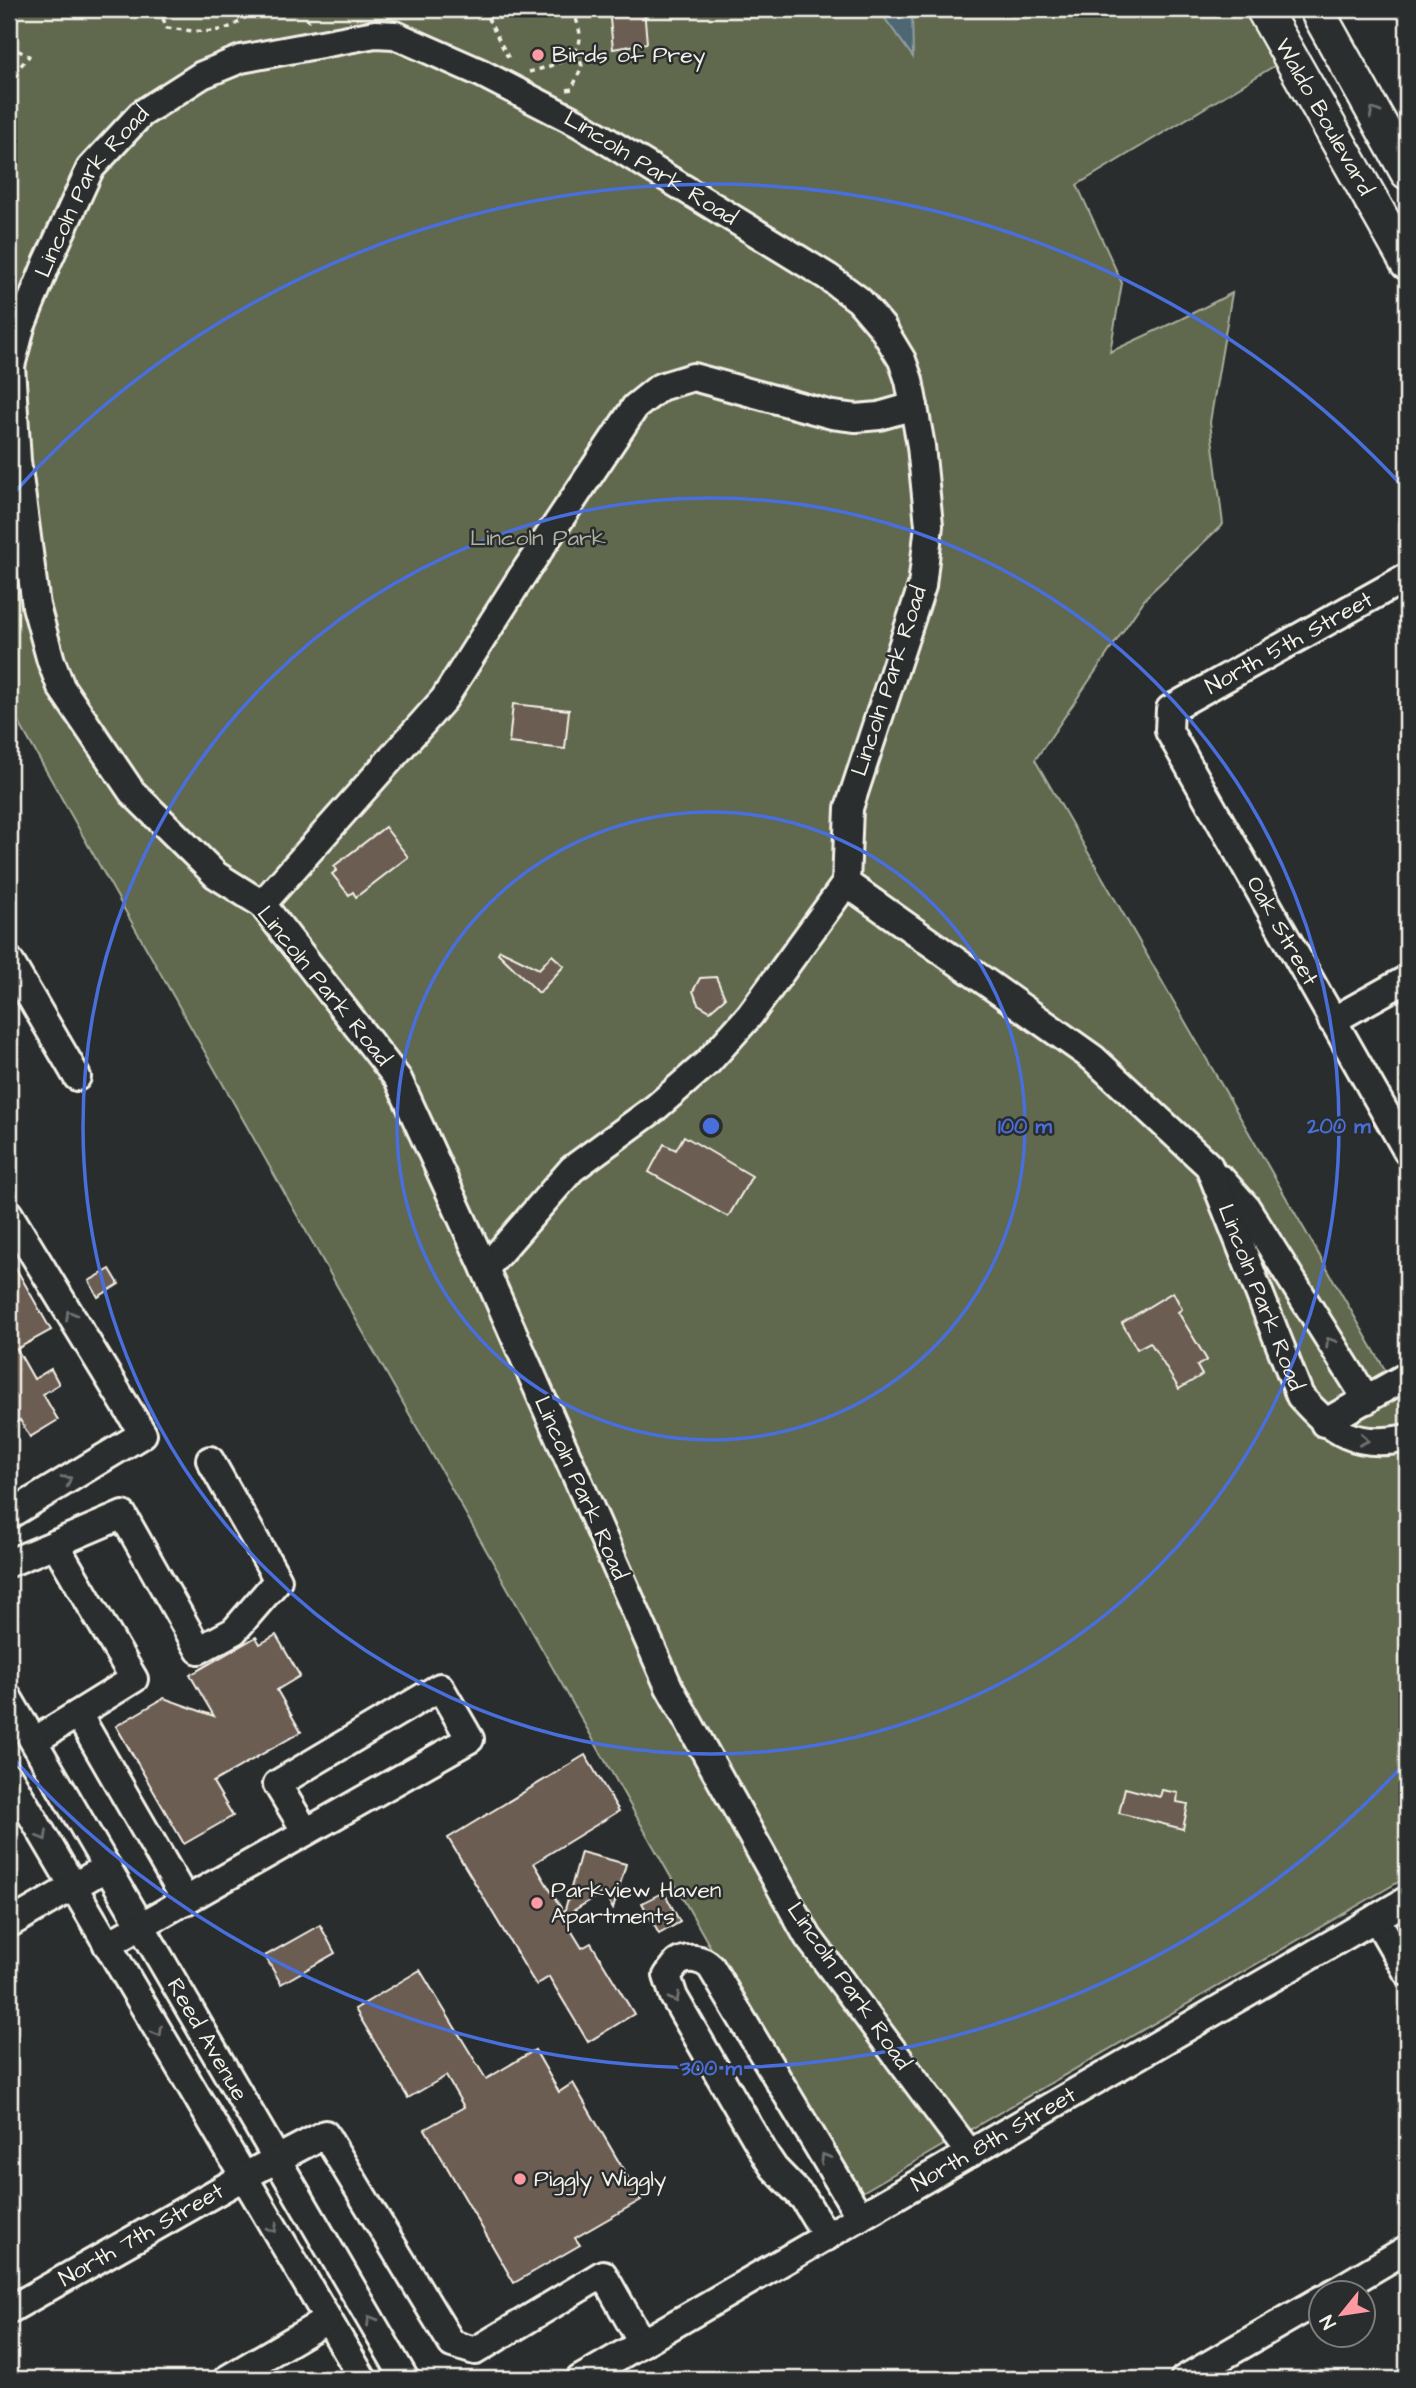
<svg xmlns="http://www.w3.org/2000/svg" width="1416" height="2388" viewBox="0 0 1416 2388" font-family="'Architects Daughter',sans-serif">
  <rect width="100%" height="100%" fill="#2a2d2e"/>
  <filter id="ink" filterUnits="userSpaceOnUse"><feTurbulence type="fractalNoise" baseFrequency=".0143" numOctaves="2"/><feDisplacementMap in="SourceGraphic" scale="14" xChannelSelector="R" yChannelSelector="G"/><feConvolveMatrix kernelMatrix="1 2 1 2 8 2 1 2 1" color-interpolation-filters="sRGB"/></filter>
  <g filter="url(#ink)">
    <path fill="#60674e" stroke="#aaac9b" stroke-width="2" d="M9,9h1239l31,54 -202,122 45,98 -12,69 71,-33 51,-26 -22,129 13,102 -76,72 -112,164 372,648v469l-555,321 -843,-1493z"/>
    <path fill="#4d6772" stroke="#909ea1" stroke-width="2" d="M878,9h34l1,48z"/>
    <g fill="#6c5d53" stroke="#f4f1e8" stroke-width="2">
      <path d="M609,9h35l3,34 -34,6z"/>
      <path d="M513,704l56,6 -4,39 -56,-6z"/>
      <path d="M385,827l23,30 -52,40 -3,-5 -4,3 -17,-21 5,-4 -3,-4z"/>
      <path d="M500,950l39,19 13,-14 12,11 -25,27 -41,-40z"/>
      <path d="M716,977l9,21 -15,13 -12,-7 -5,-13 7,-13z"/>
      <path d="M684,1136l68,40 -24,41 -79,-45 15,-28 12,6z"/>
      <path d="M9,1256l42,74 -34,19 17,30 17,-10 8,15 -16,10 15,26 -28,17 -10,-17 -11,7z"/>
      <path d="M110,1269l9,15 -21,13 -9,-16z"/>
      <path d="M1173,1292l9,17 -4,3 29,48 -10,6 5,9 -23,14 -29,-47 -13,7 -15,-26z"/>
      <path d="M276,1635l24,41 -23,14 24,42 -88,50 20,34 -49,28 -68,-118 48,-28 50,18 -24,-41 66,-38 4,7z"/>
      <path d="M585,1755l34,56 -85,52 30,50 17,-61 45,12 -13,45 -9,-17 -41,25 19,31 9,-5 43,71 -46,28 -39,-65 -13,8 -88,-147z"/>
      <path d="M1125,1788l35,9 2,-7 16,3 -1,9 11,2 -5,25 -64,-16z"/>
      <path d="M664,1892l16,30 -21,12 -17,-31z"/>
      <path d="M320,1925l15,28 -54,31 -16,-28z"/>
      <path d="M420,1970l66,109 49,-29 24,42 14,-9 68,117 -66,38 5,7 -66,38 -89,-154 39,-22 -18,-31 -38,22 -53,-89z"/>
    </g>
    <g fill="none" stroke-linecap="round" stroke-linejoin="round">
      <defs>
        <g id="minor">
          <path id="s1" d="M1407,577l-237,132 -1,22 238,420"/>
          <path d="M262,904l182,-205 74,-117 117,-175 25,-20 33,-10 139,38 24,3 23,-2 35,-10"/>
          <path d="M9,960l68,117"/>
          <path d="M1332,1021l75,-42"/>
          <path d="M1221,1179l25,28 121,193"/>
          <path d="M9,1214l134,220 -134,81"/>
          <path d="M485,1269l87,-100 82,-60 54,-47 42,-47 96,-132"/>
          <path d="M1324,1423l83,-47"/>
          <path d="M55,1544l68,-29 76,135 35,-19 44,-51 -68,-120"/>
          <path d="M9,1563l46,-19 79,135 -100,62"/>
          <path id="s2" d="M9,1699l396,680"/>
          <path d="M78,1714l108,187"/>
          <path d="M9,1777l354,602"/>
          <path d="M1376,1918l31,54"/>
          <path d="M9,1924l98,-57"/>
          <path d="M107,1945l363,-206 -30,-52 -163,97 29,48"/>
          <path id="s3" d="M970,2154l-162,-217 -139,-250 -184,-418 -87,-190 -136,-175 -46,-29 -84,-83 -71,-105 -10,-26 -15,-55 -19,-145 -6,-95 10,-39 26,-64 43,-94 51,-55 61,-39 39,-16 134,-25 20,1 86,38 97,50 250,154 31,23 23,27 20,33 7,20 12,66 8,79 -7,61 -73,222 -3,75 247,175 116,108 91,230c33,37 56,53 107,42"/>
          <path d="M827,2237l-23,-38 -30,-31 -8,-12 -92,-159 -7,-21 10,-13c11,-7 25,-5 34,4l149,250"/>
          <path d="M1331,2294l76,-45"/>
          <path id="s4" d="M9,2310l234,-133 82,-43 127,210 23,7 128,-77 39,69"/>
          <path d="M227,2379l100,-59"/>
          <path id="s5" d="M580,2379l827,-479"/>
          <path d="M1184,2379l138,-80"/>
        </g>
        <g id="major">
          <path id="s6" d="M1263,9l144,254"/>
          <path d="M1316,9l91,163"/>
        </g>
      </defs>
      <use href="#minor" stroke="#f4f1e8" stroke-width="32"/>
      <use href="#major" stroke="#f4f1e8" stroke-width="38"/>
      <g stroke="#f4f1e8" stroke-width="3.5" stroke-dasharray="5 5" stroke-linecap="butt">
        <path d="M159,9l8,19c35,4 61,10 87,-19"/>
        <path d="M302,9l7,13"/>
        <path d="M483,9l27,52"/>
        <path d="M487,14l12,4 12,-9"/>
        <path d="M9,46l20,10 -20,24"/>
        <path d="M529,72c18,-5 52,-12 51,-36 0,-8 -5,-19 -7,-27"/>
        <path d="M567,90l5,-1 10,-23 -6,-16"/>
      </g>
      <use href="#minor" stroke="#2a2d2e" stroke-width="26"/>
      <use href="#major" stroke="#2a2d2e" stroke-width="33"/>
    </g>
    <defs><path id="oneway-chevron" d="M-2-3.5L2.5 0L-2 3.5" fill="none" stroke-width="1.6" stroke-linecap="round" stroke-linejoin="round" transform="scale(1.75)"/></defs>
    <g stroke="#71726f">
      <use href="#oneway-chevron" transform="translate(1374 112) rotate(-119)"/>
      <use href="#oneway-chevron" transform="translate(70 1315) rotate(-121)"/>
      <use href="#oneway-chevron" transform="translate(1330 1342) rotate(-122)"/>
      <use href="#oneway-chevron" transform="translate(1364 1440) rotate(12)"/>
      <use href="#oneway-chevron" transform="translate(67 1480) rotate(-31)"/>
      <use href="#oneway-chevron" transform="translate(43 1836) rotate(60)"/>
      <use href="#oneway-chevron" transform="translate(675 1998) rotate(62)"/>
      <use href="#oneway-chevron" transform="translate(158 2032) rotate(60)"/>
      <use href="#oneway-chevron" transform="translate(825 2158) rotate(-121)"/>
      <use href="#oneway-chevron" transform="translate(273 2228) rotate(59)"/>
      <use href="#oneway-chevron" transform="translate(371 2320) rotate(-121)"/>
    </g>
  </g>
  <g fill="none" stroke="#486fdb" stroke-width="3.5">
    <circle cx="711" cy="1126" r="314"/>
    <circle cx="711" cy="1126" r="628"/>
    <path d="M1406 1762A942 942 0 0 1 11 1756M11 496A942 942 0 0 1 1406 490"/>
  </g>
  <g fill="#ff9aa2" stroke="#2a2d2e" stroke-width="2.5">
    <circle cx="538" cy="55" r="7"/>
    <circle cx="537" cy="1903" r="7"/>
    <circle cx="520" cy="2179" r="7"/>
  </g>
  <g text-anchor="middle" dominant-baseline="central" stroke-width="5" stroke-linejoin="round" paint-order="stroke">
    <g font-size="23" fill="#f4f1e8" stroke="#2a2d2e" text-anchor="start">
      <text x="552" y="55">Birds of Prey</text>
      <text x="551" y="1890">Parkview Haven<tspan x="551" dy="26">Apartments</tspan></text>
      <text x="534" y="2179">Piggly Wiggly</text>
    </g>
    <g font-size="23" fill="#f4f1e8" stroke="#2a2d2e">
      <text stroke="none"><textPath href="#s6" startOffset="124">Waldo Boulevard</textPath></text>
      <text stroke="none"><textPath href="#s3" startOffset="2917">Lincoln Park Road</textPath></text>
      <text stroke="none"><textPath href="#s3" startOffset="2264">Lincoln Park Road</textPath></text>
      <text transform="translate(1289 643) rotate(-29)">North 5th Street</text>
      <text transform="translate(889 681) rotate(-72)">Lincoln Park Road</text>
      <text stroke="none"><textPath href="#s1" startOffset="523">Oak Street</textPath></text>
      <text transform="translate(324 986) rotate(51)">Lincoln Park Road</text>
      <text stroke="none"><textPath href="#s3" startOffset="4378">Lincoln Park Road</textPath></text>
      <text transform="translate(581 1488) rotate(66)">Lincoln Park Road</text>
      <text transform="translate(849 1986) rotate(55)">Lincoln Park Road</text>
      <text stroke="none"><textPath href="#s2" startOffset="394">Reed Avenue</textPath></text>
      <text stroke="none"><textPath href="#s5" startOffset="478">North 8th Street</textPath></text>
      <text stroke="none"><textPath href="#s4" startOffset="152">North 7th Street</textPath></text>
    </g>
    <g font-size="23" fill="#b1b3a3" stroke="#2a2d2e">
      <text x="538" y="538">Lincoln Park</text>
    </g>
  </g>
  <circle cx="711" cy="1126" r="10" fill="#486fdb" stroke="#2a2d2e" stroke-width="3.5"/>
  <g font-size="21" text-anchor="middle" font-weight="bold" fill="#486fdb" stroke="#2a2d2e" stroke-width="5" stroke-linejoin="round" paint-order="stroke">
    <text x="1025" y="1133">100 m</text>
    <text x="1339" y="1133">200 m</text>
    <text x="711" y="2075">300 m</text>
  </g>
  <rect width="1416" height="2388" fill="none" stroke="#2a2d2e" stroke-width="35"/>
  <rect x="18" y="18" width="1381" height="2353" fill="none" stroke="#f4f1e8" stroke-width="2.5" filter="url(#ink)"/>
  <g transform="translate(1342 2314) rotate(240)"><circle r="33" fill="#2a2d2e" stroke="#7b7b78" stroke-width="2"/>
  <path d="M0-5L12 26L0 18L-12 26Z" fill="#ff9aa2"/>
  <text y="-10" font-size="19" font-weight="bold" text-anchor="middle" fill="#f4f1e8">N</text>
  </g>
</svg>
